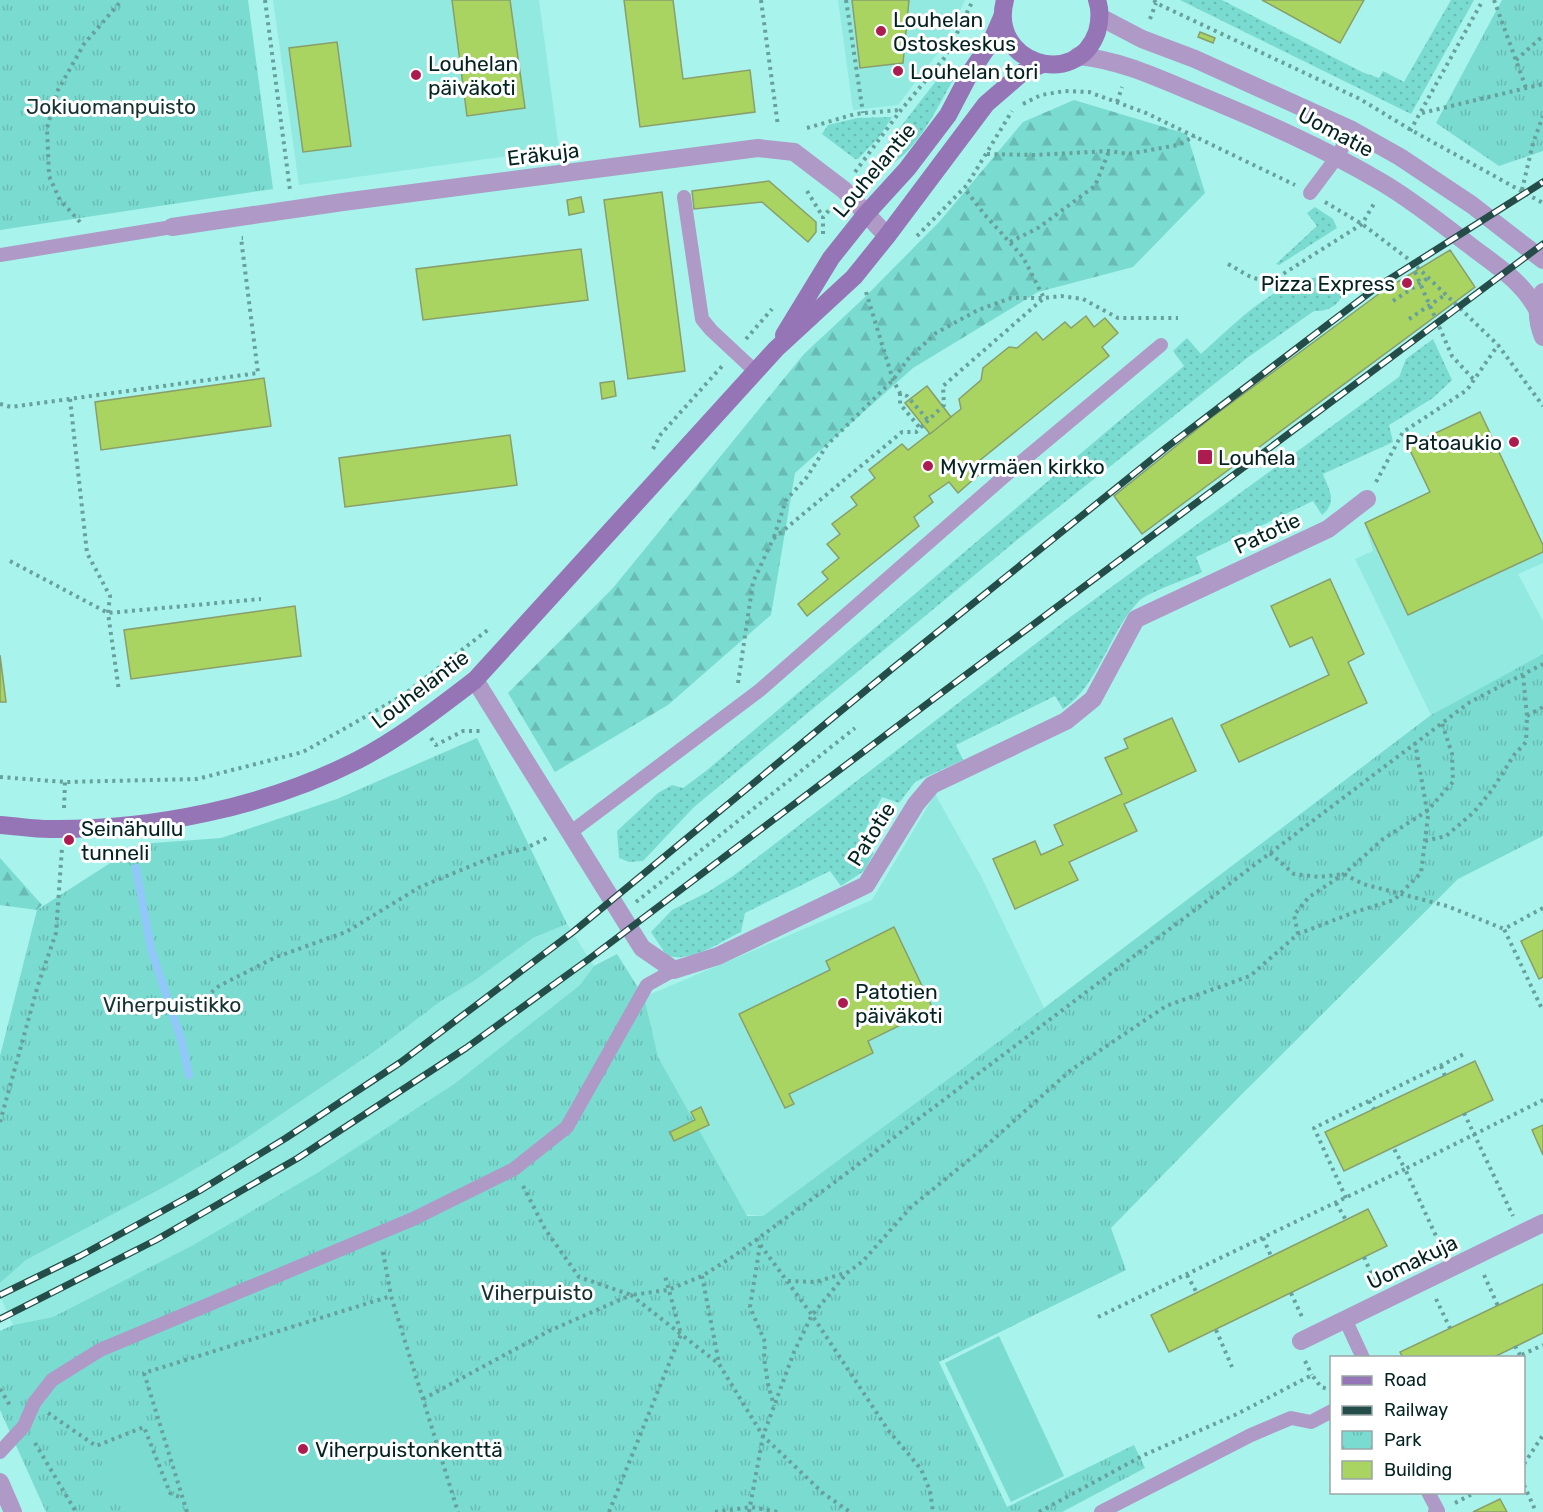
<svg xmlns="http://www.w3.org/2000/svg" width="1543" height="1512" viewBox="0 0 1543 1512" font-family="Rubik,sans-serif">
  <defs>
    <pattern id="grass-dots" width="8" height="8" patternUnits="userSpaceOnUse" patternTransform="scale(1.5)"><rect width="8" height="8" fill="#7adbd1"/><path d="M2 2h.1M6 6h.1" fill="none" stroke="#68bcb3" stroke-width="1.8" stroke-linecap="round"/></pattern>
    <pattern id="forest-firs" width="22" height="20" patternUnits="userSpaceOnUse" patternTransform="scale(1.5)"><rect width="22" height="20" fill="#7adbd1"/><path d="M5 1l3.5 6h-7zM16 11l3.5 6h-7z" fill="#68bcb3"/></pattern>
    <pattern id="park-tufts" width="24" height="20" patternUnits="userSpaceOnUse" patternTransform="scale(1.5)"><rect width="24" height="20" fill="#7adbd1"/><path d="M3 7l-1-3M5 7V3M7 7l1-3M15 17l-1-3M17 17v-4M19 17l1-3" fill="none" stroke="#68bcb3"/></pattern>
  </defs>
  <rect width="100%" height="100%" fill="#a8f3eb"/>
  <g fill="#92e9df">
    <path d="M273,0h266l20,149 -260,36z"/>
    <path d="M838,0h127l-22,46 -45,59 -45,5z"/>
    <path d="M1480,412l63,133v18l-25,11 25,47v33l-112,61 -76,-156 18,-8 -8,-28 65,-31 -22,-46z"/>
    <path d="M935,794l46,82 63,132 -281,208 -22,-2 -108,-125 11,-92 228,-97z"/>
    <path d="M567,924l27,42 -14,19 -126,99 -137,89 -124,72 -140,72 -40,8 -13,-29v-13l26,-23 142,-75 68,-40 139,-94 66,-50 33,-20 59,-43z"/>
  </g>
  <g fill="url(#grass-dots)">
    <path d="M1180,0h42l140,72 17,6 4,-7 21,11 47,-82h23l-63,114z"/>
    <path d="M943,72h9l4,3c-20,33 -44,93 -87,97l19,-29z"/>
    <path d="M892,117l-13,20 -21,22h-3l-33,-25 6,-9 29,-7z"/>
    <path d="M1315,207l18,12 4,9 -58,37 -3,-1 41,-38 -10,-13z"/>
    <path d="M1319,277l18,4 7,7c-2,16 -15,24 -30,23l-67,47 -230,182 -323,267 -51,54 -14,1 -10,-4 -2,-27 41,-38 14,-8 11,3 23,-17 478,-405 -11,-15 14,-13 14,16c34,-30 71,-71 118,-77z"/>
    <path d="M1433,339l19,41 -19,18 -44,27 4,17 -70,32c6,16 15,28 -1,41l-9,-14 -117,56 6,15c-14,7 -54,20 -63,29 -31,32 -39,83 -76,108l-8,-13 -99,49 7,15 -48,22 -16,21 -17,-6 -24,47 16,9 -10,18 -23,15 -11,-15 -85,42 -4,19c-23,11 -48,30 -74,24l-16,-24 21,-22 36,-18 25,-16 336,-258 330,-241 7,-18z"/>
  </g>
  <g fill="url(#forest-firs)">
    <path d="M1074,100l113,34 18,59 -72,74 -95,25 -125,76 -118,105 -24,142 -103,90 -113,67 -47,-79 105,-105 191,-234 60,-56 76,-77 83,-99z"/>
    <path d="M0,858l42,47 -5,5 -37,-5z"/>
  </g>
  <g fill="url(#park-tufts)">
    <path d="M0,0h248l25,189 -273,41z"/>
    <path d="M1502,0h41v151l-44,15 -63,-43z"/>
    <path d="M1543,654v182l-85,43 -217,216 -130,133 15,42 -187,92 68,145 127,-62 11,23 -83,44h-1016l-46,-102v-79l13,-6 40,-8 140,-72 124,-72 137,-89 126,-99 14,-19 23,-12 27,43 14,60 89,159h16l281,-208 387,-293z"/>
    <path d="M477,738l90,186 -34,14 -59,43 -33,20 -66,50 -139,94 -68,40 -142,75 -26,23v-227l37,-146 103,-66 81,-6 116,-39z"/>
  </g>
  <g fill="#7adbd1">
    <path d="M391,1296l67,216h-271l-43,-139z"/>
    <path d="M999,1336l65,140 -53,26 -66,-139z"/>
    <path d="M144,1427l33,85h-54l-27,-66z"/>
  </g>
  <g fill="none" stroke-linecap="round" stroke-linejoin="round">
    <path stroke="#91c8f9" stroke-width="8" d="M136,868l15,81 31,93 7,33"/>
  </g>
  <g fill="#a9d462" stroke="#899e6b" stroke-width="1.5">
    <path d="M452,0h58l15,108 -58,8z"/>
    <path d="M624,0h49l10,79 67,-9 5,42 -115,15z"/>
    <path d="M852,0h57l-6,63 -43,5z"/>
    <path d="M1262,0h102l-24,43z"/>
    <path d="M1200,32l15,6 -2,5 -15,-6z"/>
    <path d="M337,42l14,104 -48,6 -14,-104z"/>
    <path d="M769,181l47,41v10l-8,10 -46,-40 -68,7 -2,-18z"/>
    <path d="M662,192l23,179 -57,8 -24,-179z"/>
    <path d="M581,197l3,15 -15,3 -2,-15z"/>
    <path d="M581,249l7,51 -165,20 -7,-51z"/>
    <path d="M1450,250l25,37 -333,247 -28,-38 97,-78 173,-128z"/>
    <path d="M1086,316l8,11 11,-9 13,15 -16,14 7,9 -130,105 4,10 -25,22 -9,-11 -20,14 4,6 -19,15 5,9 -112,90 -9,-12 30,-25 -6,-7 17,-14 -12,-14 13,-10 -8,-10 25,-19 -6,-8 24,-19 -6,-8 33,-26 6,6 53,-41 -2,-10 22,-19 2,-12 26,-21 8,1 19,-16 7,8 22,-18 6,6z"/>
    <path d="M264,378l7,48 -170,24 -6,-48z"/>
    <path d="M614,381l2,15 -14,3 -2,-16z"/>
    <path d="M927,386l24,31 -21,17 -25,-31z"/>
    <path d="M1480,412l63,133v7l-135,63 -43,-92 65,-31 -22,-46z"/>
    <path d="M510,435l7,50 -172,22 -6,-49z"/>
    <path d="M1330,579l34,75 -16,8 19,41 -128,59 -18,-37 108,-50 -17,-38 -22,10 -19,-41z"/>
    <path d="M295,606l6,50 -170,23 -7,-49z"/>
    <path d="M0,655l6,47h-6z"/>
    <path d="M1172,718l24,53 -72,33 13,27 -68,31 9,18 -63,29 -22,-50 42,-18 6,14 22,-10 -9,-20 68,-31 -17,-36 23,-10 -4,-9z"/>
    <path d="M894,927l39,82 -65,32 5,12 -84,41 5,10 -9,4 -46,-94 91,-44 -4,-9z"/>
    <path d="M1543,930v47l-4,2 -18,-38z"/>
    <path d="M1475,1061l18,39 -149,71 -19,-39z"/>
    <path d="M701,1107l8,18 -35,16 -4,-9 25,-12 -4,-8z"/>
    <path d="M1543,1125v30l-11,-25z"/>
    <path d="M1368,1209l19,37 -218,106 -18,-37z"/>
    <path d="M1543,1284v49l-51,25h-89l-3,-6z"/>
    <path d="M1500,1499l7,13h-34z"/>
  </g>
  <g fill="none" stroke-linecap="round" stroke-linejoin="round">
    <g stroke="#67a19b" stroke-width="4" stroke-dasharray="3 4.5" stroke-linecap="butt">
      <path d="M265,0l25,190"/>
      <path d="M761,0l17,126"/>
      <path d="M846,0l17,113"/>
      <path d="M1154,0l2,3 204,96 51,31 132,73"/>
      <path d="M1494,0l32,88"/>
      <path d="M1150,19l6,-16"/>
      <path d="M1516,60l27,-24"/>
      <path d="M1117,102l5,-15"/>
      <path d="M1023,104l18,-9 24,-4 24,1 57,21 149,72"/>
      <path d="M1422,113l121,-29"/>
      <path d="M807,128l48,-14 45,-4"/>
      <path d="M1410,131l73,-131"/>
      <path d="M987,154l48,1 74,-4 19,3 50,-9 17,-9"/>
      <path d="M855,172l46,-62 45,-54 27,-56"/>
      <path d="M1522,190l11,-47 10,-27"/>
      <path d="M807,191l16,26"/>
      <path d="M1325,202l37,22 49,37 87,84 45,61"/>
      <path d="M80,222l-20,-22 -11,-24 -2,-48 11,-38 26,-46 38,-44"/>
      <path d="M823,234v-17l8,-9"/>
      <path d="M917,236l50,-51 45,-74"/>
      <path d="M1010,242l28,-14 57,-42 14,-35"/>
      <path d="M1228,264c24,13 27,21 55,10l79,-50 13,-22"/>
      <path d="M1412,265l40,91 22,24"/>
      <path d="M866,292l27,88 7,13 7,3 21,24"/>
      <path d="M1393,301l35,-23"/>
      <path d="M1409,319l36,-24"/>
      <path d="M746,339l26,-30"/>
      <path d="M900,393v11l20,24"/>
      <path d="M70,399l17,154 23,43 -2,17 11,78"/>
      <path d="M0,404l11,3 247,-34 -17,-135h2"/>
      <path d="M653,449l8,-15 62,-69"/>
      <path d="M1376,482l27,-50 64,-42 31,-45"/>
      <path d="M774,537l12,-37 21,-23 20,-32 66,-65 15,-21 28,-26 42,-23 33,-12h33l-21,-41 -38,-42 -21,-27"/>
      <path d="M10,561l98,52 153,-14"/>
      <path d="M738,683l15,-101 20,-43 129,-107h14l28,-27 -1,-19 101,-88 17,-2 22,3 35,19h60"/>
      <path d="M1527,716l16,-9"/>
      <path d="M431,738l5,7 27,-14h19"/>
      <path d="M0,777l65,5 132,-3 106,-27 99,-56 87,-67"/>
      <path d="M64,808l1,-26"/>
      <path d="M1425,841l21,-5 28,-24 18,-22 22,-35 12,-13 1,-26 -4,-41"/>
      <path d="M1270,853l24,21 25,3 25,-3 19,10 84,22 57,23"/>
      <path d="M636,902l219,-174"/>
      <path d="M1543,908l-39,21 39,82"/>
      <path d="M1298,934l-4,-19 15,-18 35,-23 39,-35 44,-28 26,-29 -1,-28 -10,-31"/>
      <path d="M200,1002l19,-16 57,-29 70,-25 74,-45 80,-33 24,-5 25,-12"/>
      <path d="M1441,1066l4,10"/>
      <path d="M1369,1101l5,8"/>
      <path d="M1464,1113l49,103"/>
      <path d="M0,1122l38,-137 18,-52 6,-85"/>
      <path d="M523,1186l22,43 34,48 52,18 37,-5 34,-14 32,-20 97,-71 639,-483 73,-38"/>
      <path d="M1346,1198l-32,-70 150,-74"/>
      <path d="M1336,1203l10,17"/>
      <path d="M1263,1238l8,18"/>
      <path d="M756,1239l56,76 76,115 33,39 9,22 3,21"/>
      <path d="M760,1245l-10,62 15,35 -1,16 4,26 6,22"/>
      <path d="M1442,1249l-37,-80 138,-69"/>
      <path d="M383,1252l8,44"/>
      <path d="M1364,1257l11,25"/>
      <path d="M1187,1275l10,18"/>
      <path d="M1484,1275l14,31"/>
      <path d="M702,1276l17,87"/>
      <path d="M788,1281l28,1 32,-10"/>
      <path d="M1291,1293l11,24"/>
      <path d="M1436,1299l14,29"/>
      <path d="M1098,1317l307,-148 -12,-22"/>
      <path d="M1216,1330l16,37"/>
      <path d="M1515,1346l5,9"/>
      <path d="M1515,1358l28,-13"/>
      <path d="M1305,1361l7,14"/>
      <path d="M0,1389l11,18"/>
      <path d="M423,1399l126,-68 82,-36 88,69 44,72 61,58 26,18"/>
      <path d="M48,1413l48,33 48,-19 26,66 12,5"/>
      <path d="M35,1443l41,69"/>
      <path d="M1524,1464l19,-29"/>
      <path d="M1524,1485l12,27"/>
      <path d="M1455,1503l21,-11"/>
      <path d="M187,1512l-43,-139 247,-77 67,216"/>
      <path d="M609,1512l72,-178 -16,-58"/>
      <path d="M715,1512l36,-5 27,5"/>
      <path d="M749,1512l14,-76 31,-84 18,-37 35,-42 16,-12 48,-54 75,-61 85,-76 95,-64 84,-30 48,-42 57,-22 39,-12 27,-27 7,-57 -13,-73"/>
      <path d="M1039,1512l105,-57 93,-41 75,-39 9,12 7,2 4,-1"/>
    </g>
    <g stroke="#af99c6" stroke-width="14">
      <path d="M1310,193l27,-36 15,-27"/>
      <path d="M684,197l18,122 9,11 45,42"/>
      <path d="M0,255l172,-28"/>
      <path d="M571,832l189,-142 247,-216 154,-129"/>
      <path d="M1345,1319l18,39"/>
      <path d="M0,1452l24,-26 10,-23 18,-23 48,-30 313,-131 101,-50 53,-42 80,-142 27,-15"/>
      <path d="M1428,1492l10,19 -3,1"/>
      <path d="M1101,1512l150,-77 40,-17 20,4 21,-11"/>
    </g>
    <g stroke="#af99c6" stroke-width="18">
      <path d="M172,227l171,-25 415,-54 36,4 50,38 43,46"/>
      <path d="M475,680l167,268 32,22 44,-14 148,-71 50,-81 16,-19 134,-64 27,-22 43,-80 192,-90 39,-30"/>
      <path d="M1301,1341l242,-118"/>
      <path d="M0,1482l13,30"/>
    </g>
    <g stroke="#af99c6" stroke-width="18">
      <path d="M1100,17l42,22 53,20 157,71 48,27 72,48 71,55"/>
      <path d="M1078,56c43,4 82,23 121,39 63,26 125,53 184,88 30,18 58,40 85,61 27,21 52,35 69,65"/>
      <path d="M1543,292c-8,15 -6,30 0,45"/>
    </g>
    <g stroke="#9675b6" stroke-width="18">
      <path d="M1005,0c-17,63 71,91 92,32 3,-11 4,-21 0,-32"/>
      <path d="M784,335l47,-77 35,-44 41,-45 41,-54 22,-42 21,-31 11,-25"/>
      <path d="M0,825c17,1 33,4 50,4 103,1 216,-22 308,-69 42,-22 79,-51 117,-80l301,-331 78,-72 33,-41 99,-132 37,-32 20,-8"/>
    </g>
    <defs>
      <g id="rail">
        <path d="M0,1295l80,-39 119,-65 87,-53 115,-76 172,-130 320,-264 274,-221 210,-160 166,-105"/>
        <path d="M0,1319l156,-79 142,-82 168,-110 123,-89 347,-262 607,-453"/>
      </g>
    </defs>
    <use href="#rail" stroke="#244d49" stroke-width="7"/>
    <use href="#rail" stroke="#fff" stroke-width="4.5" stroke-dasharray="14" stroke-linecap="butt"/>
  </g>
  <g fill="#ad1c50" stroke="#fff" stroke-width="2">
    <circle cx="881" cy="31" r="6"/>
    <circle cx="898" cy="71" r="6"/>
    <circle cx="416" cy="75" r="6"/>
    <circle cx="1407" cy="283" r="6"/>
    <circle cx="1514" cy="442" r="6"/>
    <rect x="1197" y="449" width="16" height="16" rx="3"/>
    <circle cx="928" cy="466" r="6"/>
    <circle cx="69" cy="840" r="6"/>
    <circle cx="843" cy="1003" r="6"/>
    <circle cx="303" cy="1449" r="6"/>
  </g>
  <g text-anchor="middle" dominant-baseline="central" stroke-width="6" stroke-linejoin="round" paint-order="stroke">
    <g font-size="21" fill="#032320" stroke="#fff" text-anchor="start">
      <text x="893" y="19">Louhelan<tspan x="893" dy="24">Ostoskeskus</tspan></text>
      <text x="428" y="63">Louhelan<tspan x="428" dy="24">päiväkoti</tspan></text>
      <text x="910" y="71">Louhelan tori</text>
      <text x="1395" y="283" text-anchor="end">Pizza Express</text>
      <text x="1502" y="442" text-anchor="end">Patoaukio</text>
      <text x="1218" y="457">Louhela</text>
      <text x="940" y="466">Myyrmäen kirkko</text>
      <text x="81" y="828">Seinähullu<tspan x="81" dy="24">tunneli</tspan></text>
      <text x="855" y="991">Patotien<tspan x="855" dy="24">päiväkoti</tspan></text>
      <text x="315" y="1449">Viherpuistonkenttä</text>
    </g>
    <g font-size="21" fill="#14322f" stroke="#fff">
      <text x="111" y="106">Jokiuomanpuisto</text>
      <text x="172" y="1004">Viherpuistikko</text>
      <text x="537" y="1292">Viherpuisto</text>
    </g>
    <g font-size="21" fill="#032320" stroke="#fff">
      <text transform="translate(1336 132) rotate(28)">Uomatie</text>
      <text transform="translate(543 154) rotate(-7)">Eräkuja</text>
      <text transform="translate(874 170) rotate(-50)">Louhelantie</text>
      <text transform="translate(1267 533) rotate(-25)">Patotie</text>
      <text transform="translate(420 689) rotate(-37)">Louhelantie</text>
      <text transform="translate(871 834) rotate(-58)">Patotie</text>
      <text transform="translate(1412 1262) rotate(-26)">Uomakuja</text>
    </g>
  </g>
  <rect x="1330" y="1356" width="195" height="138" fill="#ffffff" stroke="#9aa7a6" stroke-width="1.5"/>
  <rect x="1342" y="1376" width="30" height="9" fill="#9675b6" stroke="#9aa7a6" stroke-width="1.5"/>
  <text x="1384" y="1386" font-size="18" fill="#032320">Road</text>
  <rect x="1342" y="1406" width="30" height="9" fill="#244d49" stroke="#9aa7a6" stroke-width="1.5"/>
  <text x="1384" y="1416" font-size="18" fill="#032320">Railway</text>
  <rect x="1342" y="1431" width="30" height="18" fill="url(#park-tufts)" stroke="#9aa7a6" stroke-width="1.5"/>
  <text x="1384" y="1446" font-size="18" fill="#032320">Park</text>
  <rect x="1342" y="1461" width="30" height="18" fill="#a9d462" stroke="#9aa7a6" stroke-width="1.5"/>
  <text x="1384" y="1476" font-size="18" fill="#032320">Building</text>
</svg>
